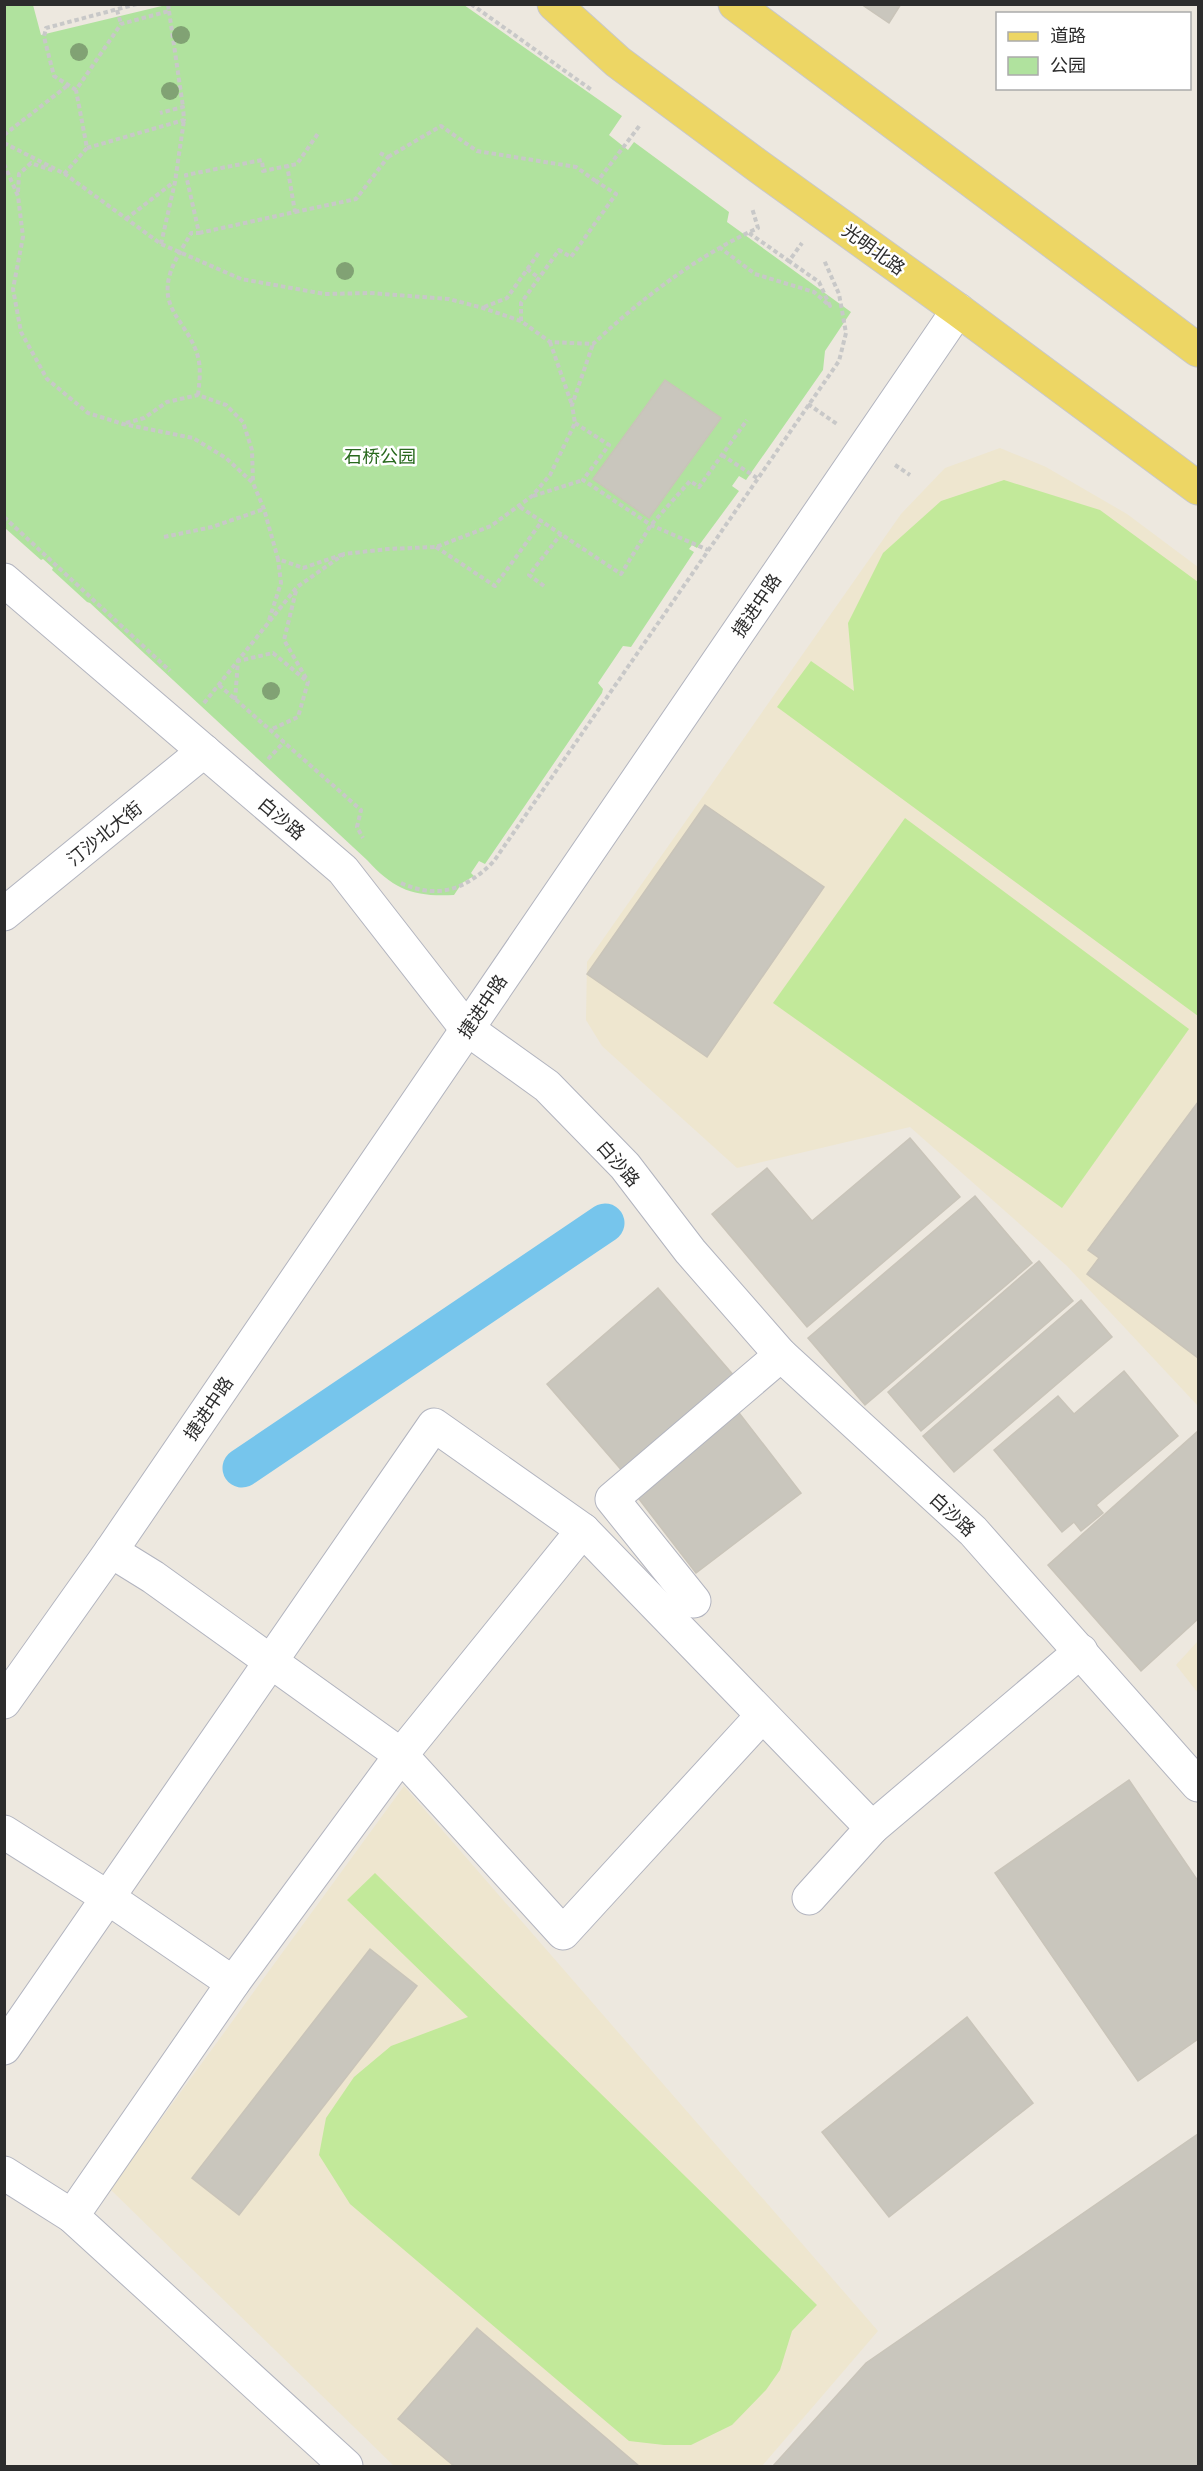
<svg xmlns="http://www.w3.org/2000/svg" width="1203" height="2471" viewBox="0 0 1203 2471" font-family="Manrope,'Noto Sans SC',sans-serif">
  <rect width="100%" height="100%" fill="#ede8df"/>
  <g fill="#eee6cf">
    <path d="M1000,448l46,19 81,47 71,53v839l-131,-140 -157,-139 -173,41 -135,-122 -16,-26 1,-58 314,-448 44,-46z"/>
    <path d="M1198,1641v52l-22,-28z"/>
    <path d="M404,1786l474,545 -116,135h-368l-284,-277z"/>
  </g>
  <path fill="#b0e29e" d="M5,5h28l8,30 125,-30h298l158,111 -13,19 19,15 6,-8 95,70 -2,10 124,90 -26,39 -2,19 -77,110 -7,-4 -7,10 7,5 -42,57 -5,-3 -3,4 5,3 -63,95 -8,-1 -25,37 5,6 -1,4 -117,171 -6,-3 -8,12 3,3 -12,7 -8,12c-40,2 -60,-5 -87,-35l-277,-257 -3,-1 -35,-32 1,-2 -10,-9 -2,1 -36,-32z"/>
  <g fill="#c2e99a">
    <path d="M1004,480l96,30 98,72v434l-421,-309 34,-46 43,30 -6,-68 35,-70 58,-52z"/>
    <path d="M905,818l284,211 -127,179 -289,-205z"/>
    <path d="M375,1873l442,432 -25,26 -12,39 -14,20 -34,35 -41,20h-27l-35,-4 -279,-237 -31,-49 7,-37 28,-41 37,-31 77,-29 -121,-117z"/>
  </g>
  <g fill="none" stroke-linecap="round" stroke-linejoin="round">
    <path stroke="#76c5ec" stroke-width="39" d="M242,1468l363,-245"/>
  </g>
  <g fill="#c9c6bd" stroke="#c9c4b9" stroke-width="1.5">
    <path d="M861,4h40l-12,19z"/>
    <path d="M665,380l56,38 -72,100 -56,-39z"/>
    <path d="M705,805l119,82 -117,170 -120,-83z"/>
    <path d="M1198,1102v256l-111,-84 12,-16 -11,-8z"/>
    <path d="M910,1138l50,59 -153,130 -95,-113 55,-46 45,53z"/>
    <path d="M975,1196l57,67 -167,142 -57,-67z"/>
    <path d="M1039,1261l34,40 -152,130 -33,-39z"/>
    <path d="M658,1288l77,89 -111,96 -77,-89z"/>
    <path d="M1081,1300l31,37 -158,135 -31,-36z"/>
    <path d="M1124,1371l54,65 -82,69 7,8 -22,18 -7,-9 -12,10 -68,-82 64,-54 16,18z"/>
    <path d="M736,1409l65,84 -105,80 -64,-83z"/>
    <path d="M1198,1431v188l-57,52 -93,-106z"/>
    <path d="M1129,1780l69,101v158l-60,42 -143,-208z"/>
    <path d="M370,1949l47,37 -178,229 -47,-37z"/>
    <path d="M967,2017l66,86 -144,114 -67,-85z"/>
    <path d="M1198,2134v332h-425l93,-103z"/>
    <path d="M477,2328l162,138h-185l-56,-47z"/>
  </g>
  <g fill="none" stroke-linecap="round" stroke-linejoin="round">
    <defs>
      <g id="minor">
        <path d="M4,580l339,290 123,158 81,58 78,80 65,85 91,104 192,176 225,254"/>
        <path d="M4,914l200,-163"/>
        <path d="M111,1551l42,26 248,178 182,-225 289,298 209,-177"/>
        <path d="M694,1601l-82,-102 169,-144"/>
        <path d="M4,1702l107,-151 847,-1241"/>
        <path d="M4,1832l103,65 126,86"/>
        <path d="M809,1898l63,-70"/>
        <path d="M4,2048l430,-623 149,105"/>
        <path d="M4,2173l68,43 274,250"/>
        <path d="M72,2216l161,-233 168,-228 162,178 199,-217"/>
      </g>
      <g id="major">
        <path d="M554,4l64,58 140,104 200,144 240,178"/>
        <path d="M735,4l463,346"/>
      </g>
    </defs>
    <use href="#minor" stroke="#b2b4bf" stroke-width="35"/>
    <use href="#major" stroke="#c8c8c8" stroke-width="35"/>
    <g stroke="#c8c8c8" stroke-width="4" stroke-dasharray="4.5 3" stroke-linecap="butt">
      <path d="M471,4l122,87"/>
      <path d="M117,10l4,14"/>
      <path d="M169,11l14,96"/>
      <path d="M76,90l-22,-14 -10,-39 2,-9 91,-24"/>
      <path d="M4,135l63,-49"/>
      <path d="M4,143l61,31 96,70 80,35 84,15 45,-1 79,6 34,9 38,13 29,21 43,2c49,-46 104,-88 165,-116l-6,-20"/>
      <path d="M87,148l97,-28 -1,-13 -23,6"/>
      <path d="M388,157l53,-31 36,25 99,16 21,15"/>
      <path d="M4,164l14,32 5,41 -10,52 8,43 26,47 41,34 35,11 70,14 33,20 27,25 11,26 14,50 25,9 41,-14"/>
      <path d="M64,174l23,-26 -11,-58 45,-66 48,-13 -1,-7"/>
      <path d="M18,192l1,-18 12,-11 23,8"/>
      <path d="M295,212l61,-13 32,-42 -8,-4"/>
      <path d="M126,219l48,-37"/>
      <path d="M199,233l96,-21 -8,-47"/>
      <path d="M749,233l40,28"/>
      <path d="M161,244l14,-62 9,-62"/>
      <path d="M719,247l36,27 59,18 16,14 -11,-24 -30,-21 13,-18"/>
      <path d="M527,269l12,9"/>
      <path d="M484,307l23,-9 33,-47"/>
      <path d="M521,321v-18l38,-53 12,7 45,-63 -19,-12 43,-57"/>
      <path d="M550,342l22,63"/>
      <path d="M198,395c2,-17 4,-33 -4,-49 -11,-26 -34,-39 -24,-72 4,-14 14,-28 21,-41h8l-13,-58 76,-15 1,11 34,-7 22,-32"/>
      <path d="M808,404l29,20"/>
      <path d="M126,423l18,-5 23,-16 31,-7 28,10 17,17 9,28 1,32"/>
      <path d="M575,423l34,22 -26,35 68,45 57,25"/>
      <path d="M722,455l35,23"/>
      <path d="M895,465l15,10"/>
      <path d="M533,496l50,-16"/>
      <path d="M520,507l101,67 30,-49 39,-44 9,6 48,-67"/>
      <path d="M4,517l166,154"/>
      <path d="M164,537l48,-10 52,-18"/>
      <path d="M436,547l59,39 47,-65"/>
      <path d="M544,586l-15,-11 32,-41"/>
      <path d="M296,591l-12,49 22,38"/>
      <path d="M269,620l12,-37 -3,-24"/>
      <path d="M219,685l142,125 -4,17 6,11"/>
      <path d="M235,700l3,-39 35,-8 35,29 -10,35 -28,13"/>
      <path d="M204,703l93,-116 47,-33 44,-5 48,-2 55,-21 41,-30 18,-21 25,-52 -3,-18 21,-61"/>
      <path d="M268,759l16,-17"/>
      <path d="M401,883c37,17 66,6 93,-22l345,-500 7,-28 -7,-39 -15,-34"/>
    </g>
    <use href="#minor" stroke="#fff" stroke-width="33"/>
    <use href="#major" stroke="#edd664" stroke-width="33"/>
  </g>
  <g fill="#81a274">
    <circle cx="181" cy="35" r="9"/>
    <circle cx="79" cy="52" r="9"/>
    <circle cx="170" cy="91" r="9"/>
    <circle cx="345" cy="271" r="9"/>
    <circle cx="271" cy="691" r="9"/>
  </g>
  <g text-anchor="middle" dominant-baseline="central" stroke-width="5" stroke-linejoin="round" paint-order="stroke">
    <g font-size="18" fill="#2c2c2c" stroke="#fff">
      <text transform="translate(874 249) rotate(36)">光明北路</text>
      <text transform="translate(756 605) rotate(-56)">捷进中路</text>
      <text transform="translate(282 818) rotate(40)">白沙路</text>
      <text transform="translate(104 833) rotate(-39)">汀沙北大街</text>
      <text transform="translate(482 1006) rotate(-56)">捷进中路</text>
      <text transform="translate(619 1163) rotate(49)">白沙路</text>
      <text transform="translate(208 1408) rotate(-56)">捷进中路</text>
      <text transform="translate(953 1514) rotate(43)">白沙路</text>
    </g>
    <g font-size="18" fill="#28691d" stroke="#fff">
      <text x="380" y="456">石桥公园</text>
    </g>
  </g>
  <rect width="1203" height="2471" fill="none" stroke="#2c2c2c" stroke-width="12"/>
  <rect x="996" y="12" width="195" height="78" fill="#ffffff" stroke="#ababab" stroke-width="1.5"/>
  <rect x="1008" y="32" width="30" height="9" fill="#edd664" stroke="#ababab" stroke-width="1.5"/>
  <text x="1050" y="42" font-size="18" fill="#2c2c2c">道路</text>
  <rect x="1008" y="57" width="30" height="18" fill="#b0e29e" stroke="#ababab" stroke-width="1.5"/>
  <text x="1050" y="72" font-size="18" fill="#2c2c2c">公园</text>
</svg>
